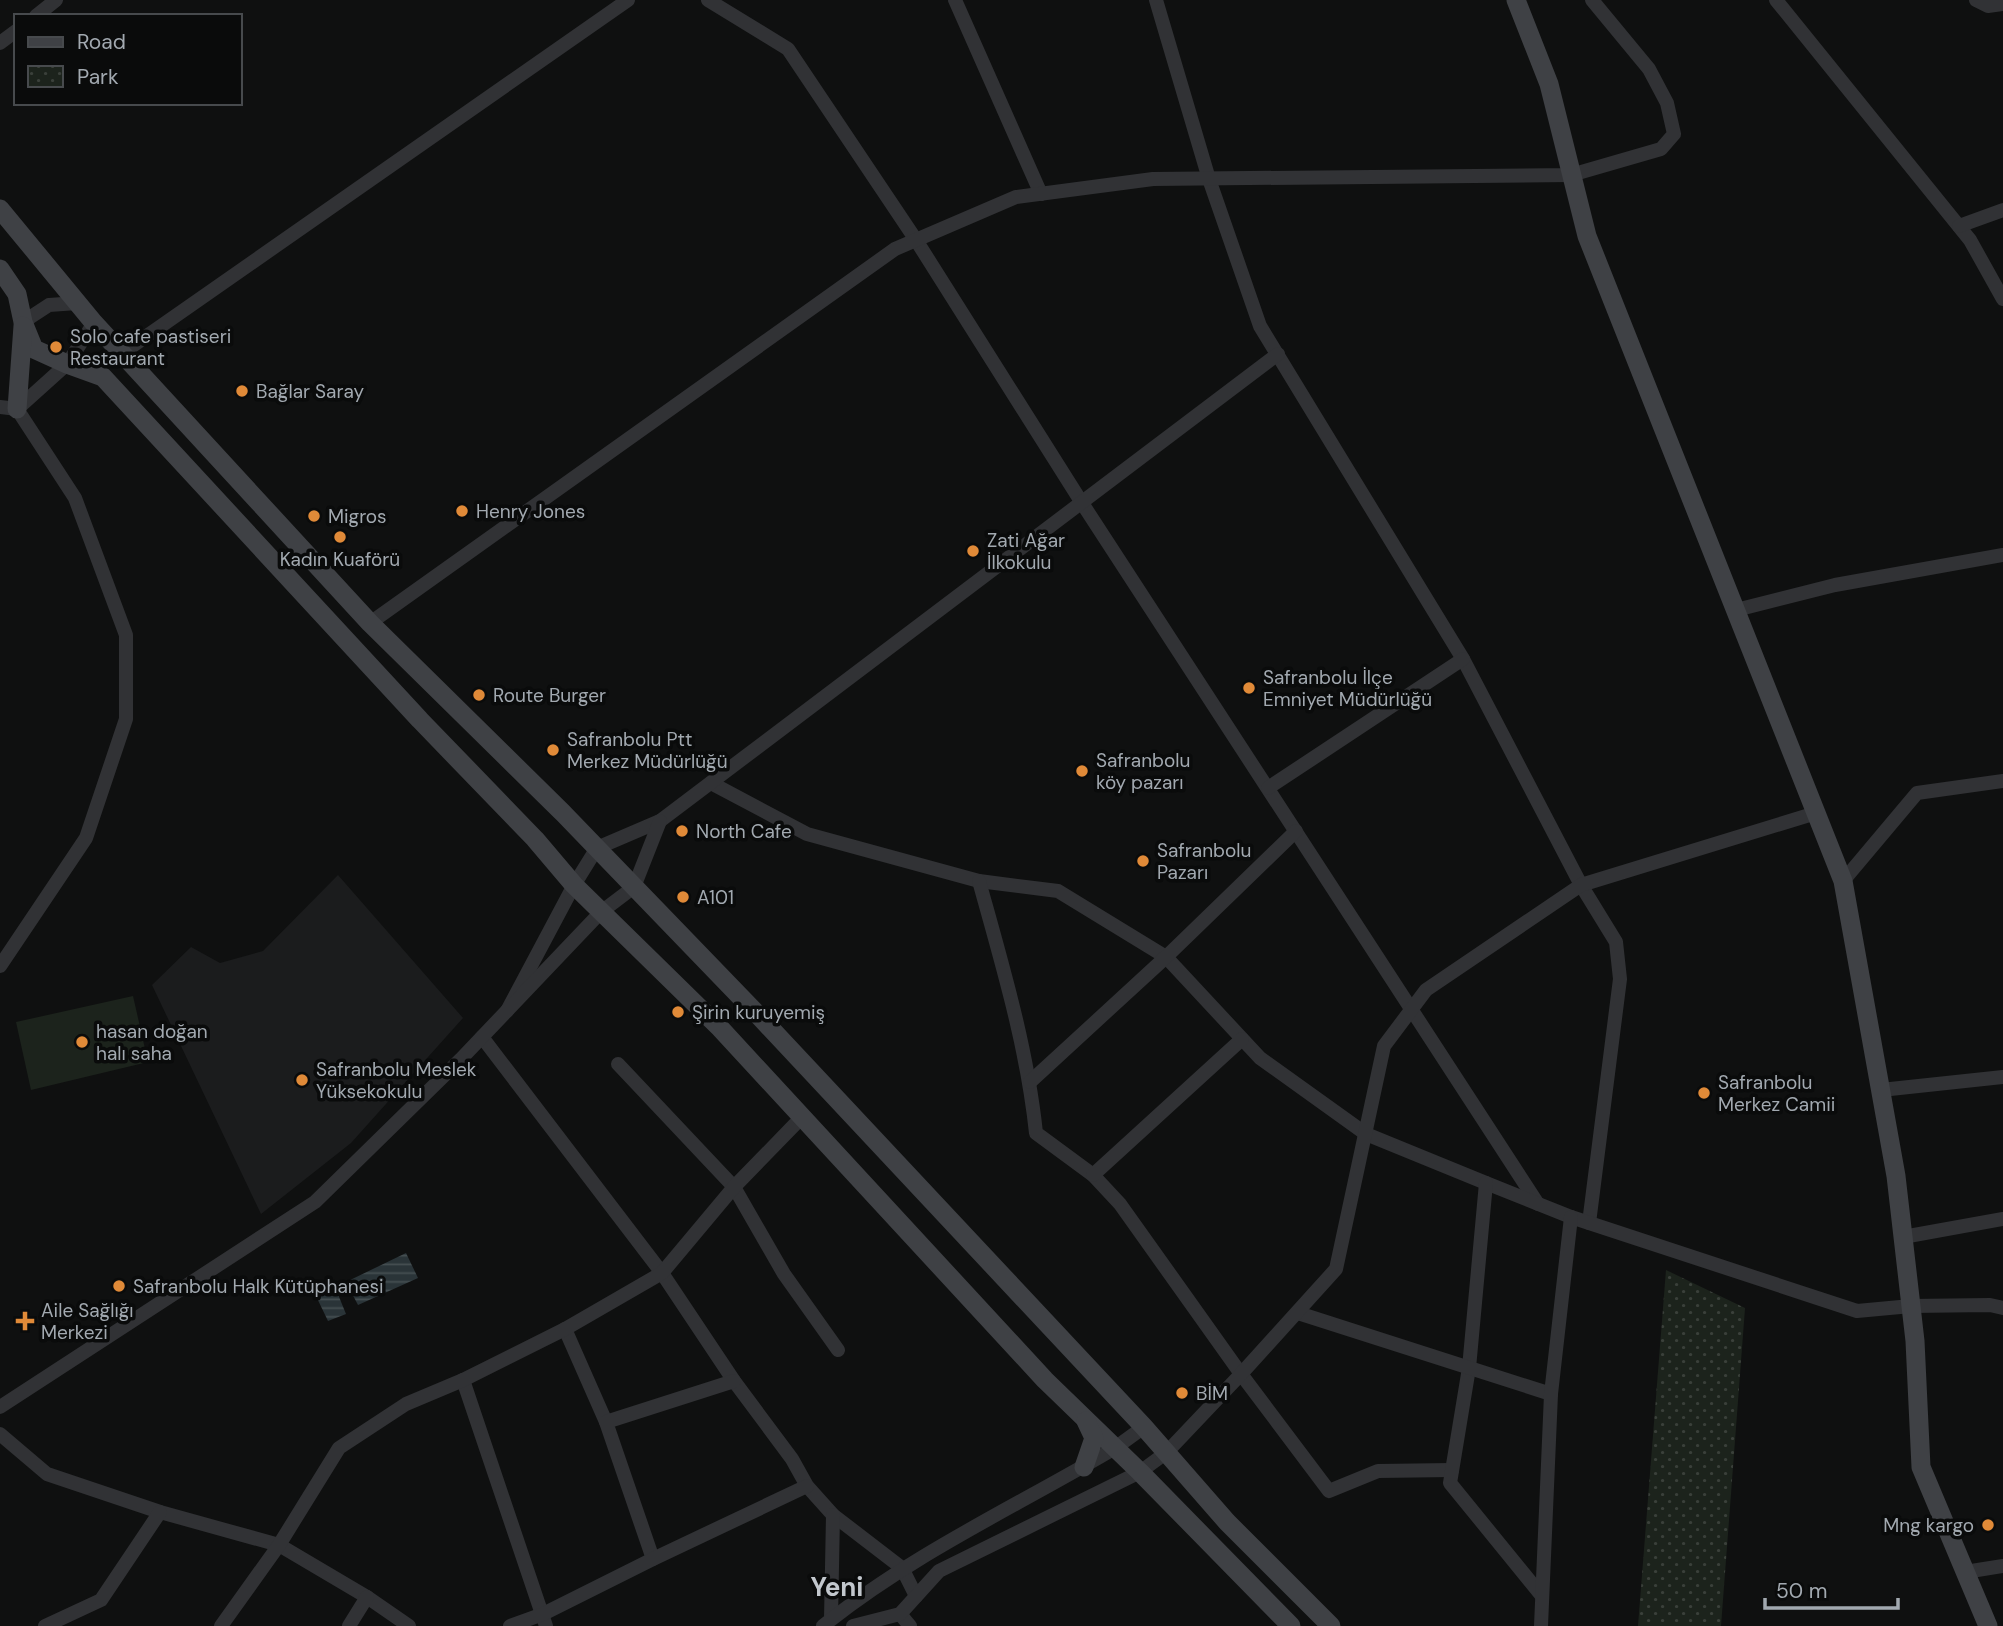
<svg xmlns="http://www.w3.org/2000/svg" width="2003" height="1626" viewBox="0 0 2003 1626" font-family="'DM Sans',sans-serif">
  <defs>
    <pattern id="park-dots" width="8" height="8" patternUnits="userSpaceOnUse" patternTransform="scale(1.75)"><rect width="8" height="8" fill="#1c231c"/><path d="M2 2h.1M6 6h.1" fill="none" stroke="#3a403a" stroke-width="1.8" stroke-linecap="round"/></pattern>
    <pattern id="water-rules" width="6" height="5" patternUnits="userSpaceOnUse" patternTransform="scale(1.75)"><rect width="6" height="5" fill="#2a3438"/><path d="M0 2.5h6" fill="none" stroke="#464f52"/></pattern>
  </defs>
  <rect width="100%" height="100%" fill="#0f1010"/>
  <path fill="#1b1c1d" d="M338,875l125,143 -112,125 -90,71 -109,-229 39,-38 29,16 43,-12z"/>
  <path fill="url(#park-dots)" d="M1666,1270l79,38 -24,318h-83z"/>
  <path fill="#1c231c" d="M133,996l15,66 -117,28 -15,-68z"/>
  <g fill="url(#water-rules)">
    <path d="M406,1253l12,25 -60,27 -12,-23z"/>
    <path d="M335,1287l11,27 -18,7 -12,-25z"/>
  </g>
  <g fill="none" stroke-linecap="round" stroke-linejoin="round">
    <g stroke="#313235" stroke-width="14">
      <path d="M708,0l80,49 128,191 166,263 456,701"/>
      <path d="M955,0l86,194"/>
      <path d="M1156,0l53,179 51,147 203,333 118,226 35,57 4,37 -31,244"/>
      <path d="M1776,0l194,240 33,59"/>
      <path d="M1976,0l12,6 15,-2"/>
      <path d="M36,16l20,-16"/>
      <path d="M0,43l16,-12"/>
      <path d="M1959,226l44,-16"/>
      <path d="M23,322l26,-17 28,-2"/>
      <path d="M121,354l507,-354"/>
      <path d="M0,407l17,2 50,-45 27,-41"/>
      <path d="M1736,610l99,-25 168,-30"/>
      <path d="M370,623l525,-374 121,-52 137,-18 418,-4 90,-26 13,-15 -7,-31 -18,-34 -57,-69"/>
      <path d="M711,783l96,51 172,47 79,10 108,66 94,101 106,76 120,49 85,34 286,94 54,-5 79,-1 13,3"/>
      <path d="M1268,788l195,-129"/>
      <path d="M979,881c23,83 48,166 57,252l57,42 27,29 121,170 88,117 49,-20 74,-1"/>
      <path d="M1843,881l74,-88 86,-12"/>
      <path d="M0,966l86,-128 40,-119v-84l-51,-137 -58,-89"/>
      <path d="M507,1011l67,-126 23,-37 63,-27 618,-467"/>
      <path d="M482,1037l180,236 72,108 58,78 15,27 26,29 69,53 14,28"/>
      <path d="M618,1064l116,123 50,87 54,76"/>
      <path d="M1030,1082l136,-125 130,-126"/>
      <path d="M1881,1090l122,-13"/>
      <path d="M1093,1175l149,-136"/>
      <path d="M1486,1183l-17,185 -19,115 92,113"/>
      <path d="M1903,1237l100,-18"/>
      <path d="M1298,1313l253,81"/>
      <path d="M565,1329l41,93"/>
      <path d="M463,1380l83,246"/>
      <path d="M0,1407l315,-205 146,-143 140,-147 33,-25 26,-66"/>
      <path d="M0,1434l47,40 113,38 119,33 88,52 42,29"/>
      <path d="M653,1559l-47,-137 128,-41"/>
      <path d="M1965,1572l38,-6"/>
      <path d="M900,1614l10,12"/>
      <path d="M831,1619l2,-104"/>
      <path d="M45,1626l56,-26 59,-88"/>
      <path d="M221,1626l58,-81 60,-97 67,-44 57,-24 102,-51 97,-56 72,-86 68,-70"/>
      <path d="M349,1626l18,-29"/>
      <path d="M510,1626l33,-12 110,-55 154,-73"/>
      <path d="M823,1626c89,-72 194,-120 292,-178l29,-21"/>
      <path d="M853,1626l47,-12 39,-43 201,-99 27,-20 74,-78 95,-105 48,-223 42,-56 155,-105 235,-72"/>
      <path d="M1541,1626l10,-232 20,-177"/>
    </g>
    <g stroke="#3f4145" stroke-width="19">
      <path d="M1516,0l33,84 38,152 256,645 53,295 19,165 6,126 67,159"/>
      <path d="M0,209l94,114 276,300 193,190 196,203 385,411 83,95 104,104"/>
      <path d="M0,269l17,25 6,28 11,27 33,15 36,13 317,343 115,119 39,46 146,143 325,352 95,92 151,154"/>
      <path d="M17,409l6,-83"/>
      <path d="M1084,1467l10,-29 -8,-17"/>
    </g>
  </g>
  <g fill="#e08a38" stroke="#0a0b0b" stroke-width="2.5">
    <circle cx="56" cy="347" r="7"/>
    <circle cx="242" cy="391" r="7"/>
    <circle cx="462" cy="511" r="7"/>
    <circle cx="314" cy="516" r="7"/>
    <circle cx="340" cy="537" r="7"/>
    <circle cx="973" cy="551" r="7"/>
    <circle cx="1249" cy="688" r="7"/>
    <circle cx="479" cy="695" r="7"/>
    <circle cx="553" cy="750" r="7"/>
    <circle cx="1082" cy="771" r="7"/>
    <circle cx="682" cy="831" r="7"/>
    <circle cx="1143" cy="861" r="7"/>
    <circle cx="683" cy="897" r="7"/>
    <circle cx="678" cy="1012" r="7"/>
    <circle cx="82" cy="1042" r="7"/>
    <circle cx="302" cy="1080" r="7"/>
    <circle cx="1704" cy="1093" r="7"/>
    <circle cx="119" cy="1286" r="7"/>
    <path d="M21.5 1310.5h7v7h7v7h-7v7h-7v-7h-7v-7h7z"/>
    <circle cx="1182" cy="1393" r="7"/>
    <circle cx="1988" cy="1525" r="7"/>
  </g>
  <g text-anchor="middle" dominant-baseline="central" stroke-width="7" stroke-linejoin="round" paint-order="stroke">
    <g font-size="19" fill="#a2a9b0" stroke="#0a0b0b" text-anchor="start">
      <text x="70" y="336">Solo cafe pastiseri<tspan x="70" dy="22">Restaurant</tspan></text>
      <text x="256" y="391">Bağlar Saray</text>
      <text x="476" y="511">Henry Jones</text>
      <text x="328" y="516">Migros</text>
      <text x="987" y="540">Zati Ağar<tspan x="987" dy="22">İlkokulu</tspan></text>
      <text x="340" y="559" text-anchor="middle">Kadın Kuaförü</text>
      <text x="1263" y="677">Safranbolu İlçe<tspan x="1263" dy="22">Emniyet Müdürlüğü</tspan></text>
      <text x="493" y="695">Route Burger</text>
      <text x="567" y="739">Safranbolu Ptt<tspan x="567" dy="22">Merkez Müdürlüğü</tspan></text>
      <text x="1096" y="760">Safranbolu<tspan x="1096" dy="22">köy pazarı</tspan></text>
      <text x="696" y="831">North Cafe</text>
      <text x="1157" y="850">Safranbolu<tspan x="1157" dy="22">Pazarı</tspan></text>
      <text x="697" y="897">A101</text>
      <text x="692" y="1012">Şirin kuruyemiş</text>
      <text x="96" y="1031">hasan doğan<tspan x="96" dy="22">halı saha</tspan></text>
      <text x="316" y="1069">Safranbolu Meslek<tspan x="316" dy="22">Yüksekokulu</tspan></text>
      <text x="1718" y="1082">Safranbolu<tspan x="1718" dy="22">Merkez Camii</tspan></text>
      <text x="133" y="1286">Safranbolu Halk Kütüphanesi</text>
      <text x="41" y="1310">Aile Sağlığı<tspan x="41" dy="22">Merkezi</tspan></text>
      <text x="1196" y="1393">BİM</text>
      <text x="1974" y="1525" text-anchor="end">Mng kargo</text>
    </g>
    <g font-size="26" font-weight="bold" fill="#c2c7cd" stroke="#0a0b0b">
      <text x="837" y="1587">Yeni</text>
    </g>
  </g>
  <rect x="14" y="14" width="228" height="91" fill="#0a0b0b" stroke="#474a4d" stroke-width="2"/>
  <rect x="28" y="37" width="35" height="10" fill="#3f4145" stroke="#474a4d" stroke-width="2"/>
  <text x="77" y="49" font-size="21" fill="#a2a9b0">Road</text>
  <rect x="28" y="66" width="35" height="21" fill="url(#park-dots)" stroke="#474a4d" stroke-width="2"/>
  <text x="77" y="84" font-size="21" fill="#a2a9b0">Park</text>
  <path d="M1765 1598v10h133v-10" fill="none" stroke="#a2a9b0" stroke-width="3.5"/>
  <text x="1776" y="1598" font-size="21" fill="#a2a9b0" stroke="#0a0b0b" stroke-width="5" paint-order="stroke">50 m</text>
</svg>
